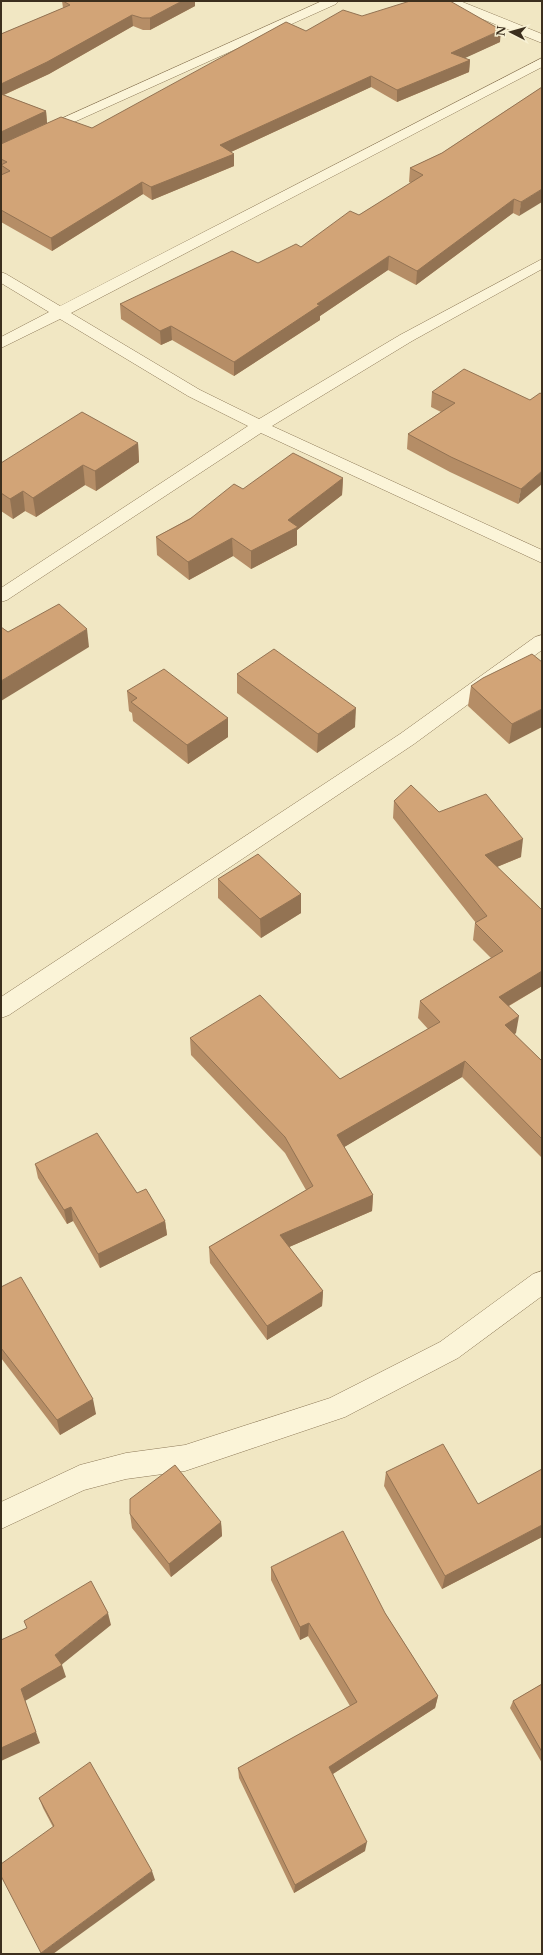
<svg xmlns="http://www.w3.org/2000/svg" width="543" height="1955" viewBox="0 0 543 1955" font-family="'Libre Baskerville',serif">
  <rect width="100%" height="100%" fill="#f1e7c3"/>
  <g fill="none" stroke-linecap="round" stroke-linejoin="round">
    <defs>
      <g id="minor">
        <path d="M322,1h16l-2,3 -335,151v-9z"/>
        <path d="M443,1h17l82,33v9l-97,-39z"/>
        <path d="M542,58v9l-471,246 129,77 59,29 141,-84 142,-76v10l-130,72 -140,85 270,124v13l-281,-130 -254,167 -6,2v-14l247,-162 -60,-30 -128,-77 -59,29v-11l48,-25 -48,-29v-11l5,2 54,32z"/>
        <path d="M542,635v15l-128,94 -405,271 -8,3v-21l399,-263 135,-97z"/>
        <path d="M542,1271v25l-84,62 -113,59 -160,54 -59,8 -42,11 -83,39v-27l79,-37 46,-12 59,-8 145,-47 110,-56 93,-68z"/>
      </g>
    </defs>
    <use href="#minor" stroke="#8d7958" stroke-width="1"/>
    <use href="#minor" fill="#fbf4d8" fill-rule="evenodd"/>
  </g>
  <g fill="#b58d66">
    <path d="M62,1l133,5 -45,24h-7l-10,-4 -84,48 -45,21 42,16 1,12 45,5 214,-97 56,-15 138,26 -36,16 6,2 -1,12 -72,30 -26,-15 -140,65 3,14 -82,34 -9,-6 -91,57 -51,-29v-47h1l-1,-141 62,-26z"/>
    <path d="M542,87l-23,129 -6,-3 -97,72 -28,-15 -68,46v4l-86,56 -62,-36 -11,5 -40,-26 -1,-15 138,-41 43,-16 58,-32 52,-32 -2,-1 1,-14 32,-15z"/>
    <path d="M432,392l98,8 12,-6 -24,110 -68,-32 -43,-23 1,-15 33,-22 -10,-5z"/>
    <path d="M138,443l1,19 -43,29 -11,-6 -49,32 -11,-6 -12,8 -12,-8v-48z"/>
    <path d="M343,478l-1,17 -45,35v15l-46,24 -18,-13 -44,24 -32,-25 -1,-18 87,-48z"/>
    <path d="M542,662l-33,82 -41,-38 3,-20z"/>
    <path d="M237,674l118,53 -38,26 -80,-60z"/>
    <path d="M127,691l101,27v19l-40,27 -55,-43 -1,-8 -3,-2z"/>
    <path d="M394,801l45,11 82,45 -24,10 45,43v76l-33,20 7,27 -2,1 28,27v97l-80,-81 -118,70 29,48 -1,16 -83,36 34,44 -1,15 -55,34 -57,-77 -1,-16 97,-57 -21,-37 -94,-98 -1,-17 150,41 88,-50 -10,-11 2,-17 71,-43 -18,-18 2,-17h1l-83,-105z"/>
    <path d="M218,879l83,15v19l-40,25 -43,-40z"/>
    <path d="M35,1164l102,29 28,28 2,14 -67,33 -27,-47 -6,3 -29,-46z"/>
    <path d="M1,1287l95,127 -36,21 -59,-77z"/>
    <path d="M542,1469v68l-100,52 -58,-103 2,-14 92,32z"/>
    <path d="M130,1514l91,8 1,14 -51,41 -39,-49z"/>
    <path d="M271,1567l114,46 53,83 -3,12 -102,66 32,77 -71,42 -55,-115 -1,-10 112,-62 -42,-70 -8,4 -29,-60z"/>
    <path d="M542,1684v79l-32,-55 3,-7z"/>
    <path d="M39,1798l116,82 -102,-53 -10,-19z"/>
  </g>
  <g fill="#937353">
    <path d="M182,1h13v5l-45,24v-12z"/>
    <path d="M132,15l1,11 -84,48 -48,22v-12z"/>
    <path d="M501,30l-1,12 -50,23 1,-12z"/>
    <path d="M470,60l-1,12 -72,30v-12z"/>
    <path d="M371,76v11l-151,70v-12z"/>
    <path d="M46,111l1,12 -46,21v-12z"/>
    <path d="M234,154v12l-82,34 -1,-13z"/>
    <path d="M142,182l1,12 -91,57 -1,-13z"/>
    <path d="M542,189v13l-23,14 2,-14z"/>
    <path d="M514,199l-1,14 -97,72 1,-14z"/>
    <path d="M389,256l-1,14 -68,46v4l-86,56v-14l83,-58z"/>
    <path d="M171,326l1,14 -11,5 -1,-14z"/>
    <path d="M138,443l1,19 -43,29 -1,-20z"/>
    <path d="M83,465l2,20 -49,32 -3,-19z"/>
    <path d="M542,471v13l-24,20 3,-15z"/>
    <path d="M343,478l-1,17 -45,35v15l-46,24v-18l37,-31z"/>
    <path d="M23,491l2,20 -12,8 -3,-20z"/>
    <path d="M232,538l1,18 -44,24 -1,-18z"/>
    <path d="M87,629l2,18 -88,54v-20z"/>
    <path d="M356,708l-1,19 -38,26 1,-19z"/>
    <path d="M542,709v18l-33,17 3,-20z"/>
    <path d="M228,718v19l-40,27 -1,-19z"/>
    <path d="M523,839l-2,18 -39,16 3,-18z"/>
    <path d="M301,894v19l-40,25 -1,-19z"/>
    <path d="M542,971v15l-46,27 3,-16z"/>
    <path d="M519,1016l-3,17 -14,9 3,-17z"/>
    <path d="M465,1061l-3,16 -126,75 1,-17z"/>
    <path d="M373,1195l-1,16 -92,40v-16z"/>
    <path d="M71,1207l2,14 -6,3 -3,-14z"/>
    <path d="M165,1221l2,14 -67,33 -2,-14z"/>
    <path d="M323,1291l-1,15 -55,34v-14z"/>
    <path d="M93,1399l3,15 -36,21 -3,-15z"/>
    <path d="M221,1522l1,14 -51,41 -2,-13z"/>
    <path d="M542,1525v12l-100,52 3,-13z"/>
    <path d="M108,1613l3,12 -51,41 2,-1 4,12 -41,24 15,42 -39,18v-13l20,-59 34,-34z"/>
    <path d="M309,1623l-1,13 -8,4v-13z"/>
    <path d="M438,1696l-3,12 -107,69 1,-10z"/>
    <path d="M367,1842l-2,9 -71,42 1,-8z"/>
    <path d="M152,1871l3,9 -102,74h-12v-1z"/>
  </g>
  <g fill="#d2a477" stroke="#937353">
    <path d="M63,1h119l-32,17h-8l-10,-3 -85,47 -46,22v-50l69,-29z"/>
    <path d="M410,1h40l51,29 -50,23 19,7 -73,30 -26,-14 -151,69 14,9 -83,33 -9,-5 -91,56 -50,-28v-35l9,-4 -9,-6 6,-3 -6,-3v-15l60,-27 31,11 194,-106 20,9 37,-21 19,6z"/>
    <path d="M542,87v102l-21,13 -7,-3 -97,72 -28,-15 -72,48 3,1 -86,57 -63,-36 -11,5 -40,-27 112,-53 26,12 38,-19 5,3 49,-36 9,4 64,-40 -13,-7 32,-15z"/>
    <path d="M1,94l45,17 -45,21z"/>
    <path d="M464,369l66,31 10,-7 2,1v77l-21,18 -70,-32 -43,-23 47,-31 -23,-11z"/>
    <path d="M82,412l56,31 -43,28 -12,-6 -50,33 -10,-7 -13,8 -9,-6v-30z"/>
    <path d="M293,453l50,25 -55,42 10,7 -47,24 -19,-13 -44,24 -32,-25 34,-18 44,-35 9,5z"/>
    <path d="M59,604l28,25 -86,52v-54l7,5z"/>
    <path d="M274,649l82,59 -38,26 -81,-60z"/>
    <path d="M532,654l10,8v47l-30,15 -41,-38 12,-8z"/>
    <path d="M164,669l64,49 -41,27 -56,-43 6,-4 -10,-7z"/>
    <path d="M411,785l28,27 47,-18 37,45 -38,16 57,55v61l-43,26 20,19 -14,9 37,36v78l-77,-78 -128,74 36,60 -93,40 43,56 -56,35 -58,-79 104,-61 -28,-49 -95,-99 70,-43 80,84 100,-57 -20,-21 83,-50 -28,-28 12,-7 -93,-115z"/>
    <path d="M258,854l43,40 -41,25 -42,-40z"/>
    <path d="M97,1133l40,60 9,-4 19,32 -67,33 -27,-47 -7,3 -29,-46z"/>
    <path d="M21,1277l72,122 -36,21 -56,-72v-61z"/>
    <path d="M443,1444l35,60 64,-35v56l-97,51 -59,-104z"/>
    <path d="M175,1465l46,57 -52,42 -39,-50v-15z"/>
    <path d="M343,1531l42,82 53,83 -109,71 38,75 -72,43 -57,-117 119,-66 -48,-79 -9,4 -29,-60z"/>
    <path d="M91,1581l17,32 -53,42 7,10 -41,24 15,43 -35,16v-108l26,-12 -3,-7z"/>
    <path d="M542,1684v68l-29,-51z"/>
    <path d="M90,1762l62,109 -111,82 -40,-77v-12l53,-38 -15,-28z"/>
  </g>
  <rect width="543" height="1955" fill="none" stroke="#3c2f1e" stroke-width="4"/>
  <g transform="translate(511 32) rotate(276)" stroke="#f8f1d4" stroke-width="3" paint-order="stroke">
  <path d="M0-3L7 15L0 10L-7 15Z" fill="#3c2f1e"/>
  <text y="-6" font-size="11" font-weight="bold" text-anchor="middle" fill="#3c2f1e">N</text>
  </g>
</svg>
